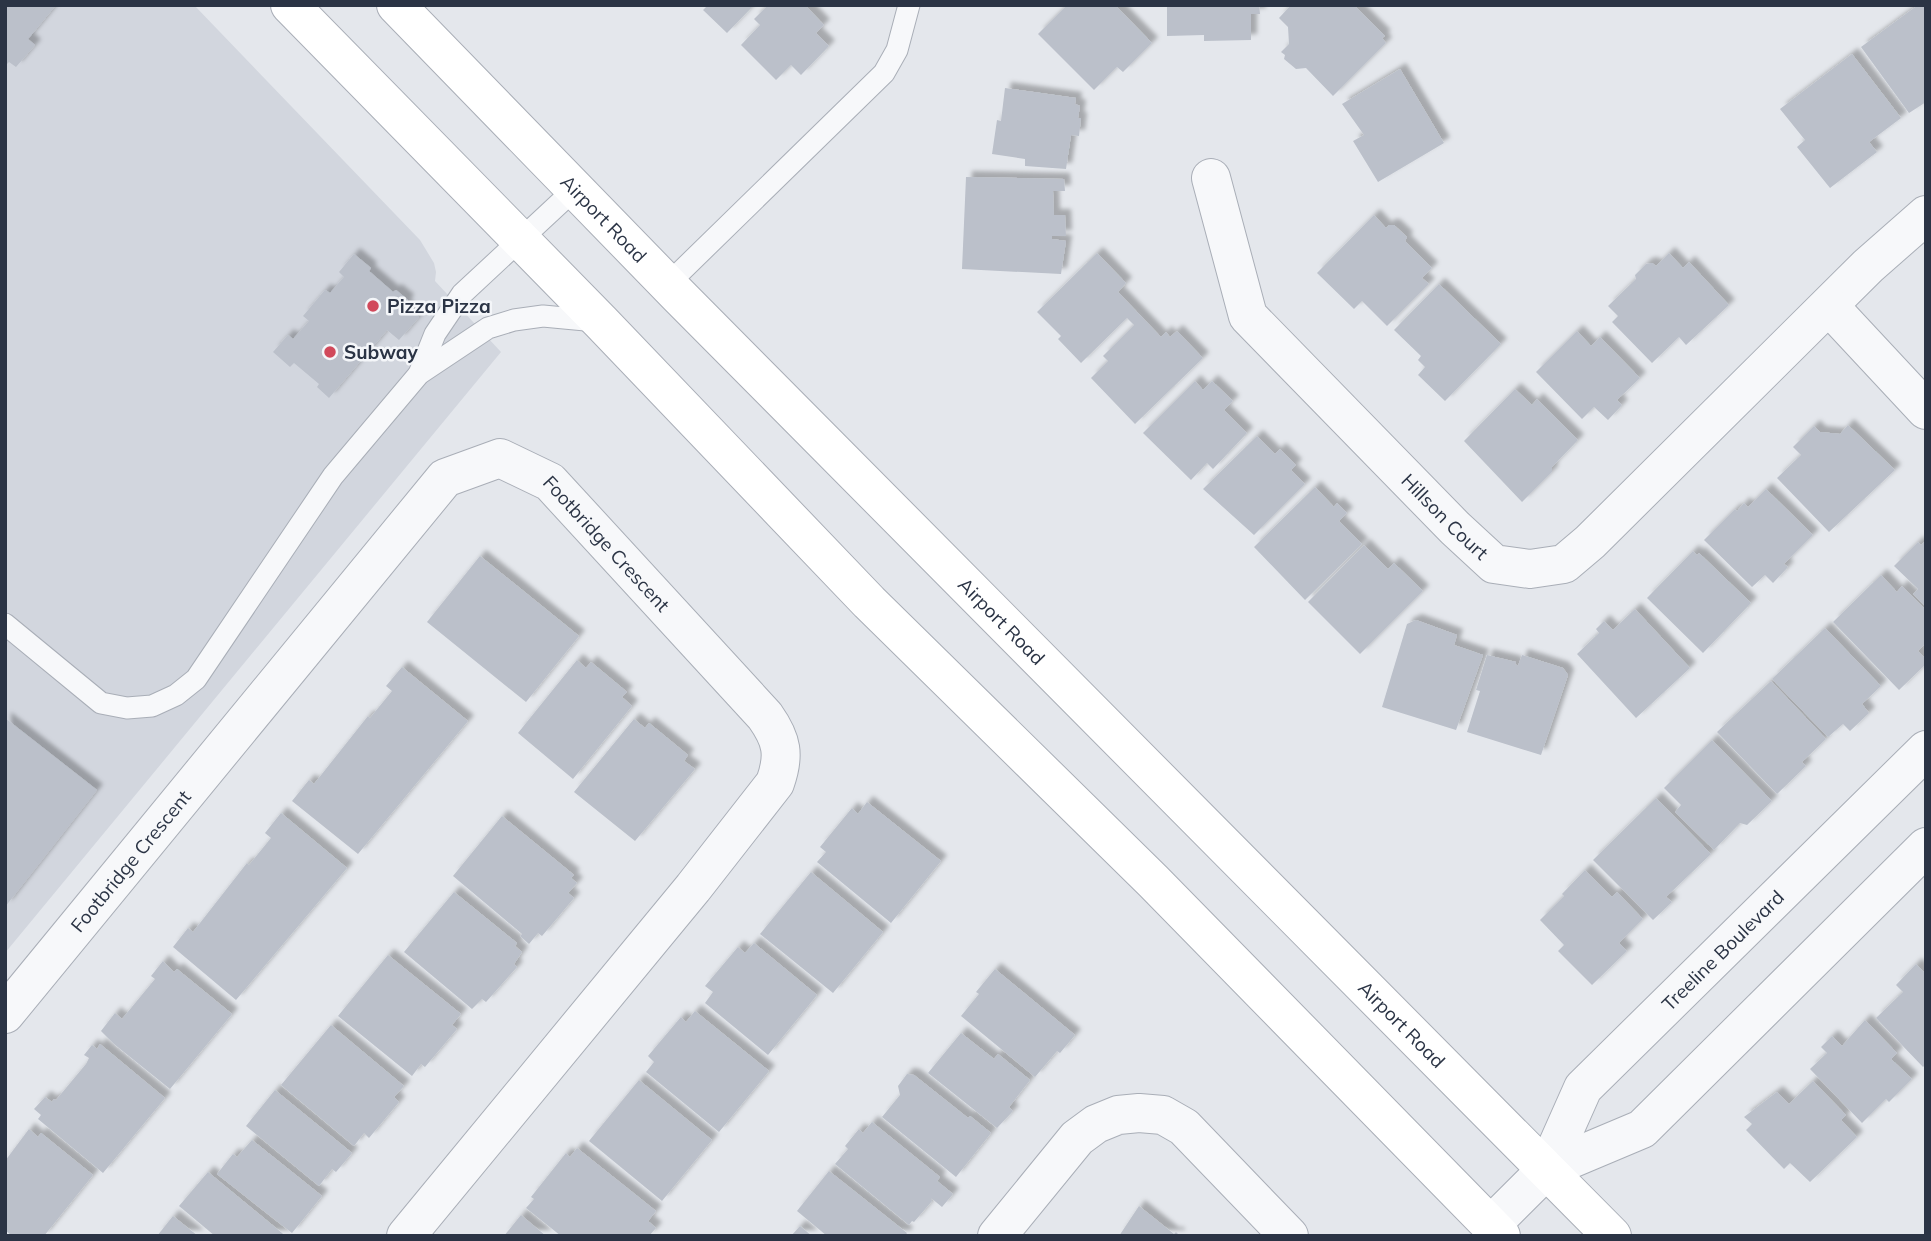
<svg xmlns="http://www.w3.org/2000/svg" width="1931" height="1241" viewBox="0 0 1931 1241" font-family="Mulish,sans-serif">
  <defs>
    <filter id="shadow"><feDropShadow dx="6" dy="-6" stdDeviation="2" flood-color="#0004"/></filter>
  </defs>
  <rect width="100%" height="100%" fill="#e4e7ec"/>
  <path fill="#d2d6de" d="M5,5h189l226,235 14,23 2,9 -1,9 66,71 -496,601z"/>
  <g fill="#bbc0ca" filter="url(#shadow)">
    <path d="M5,5h51l-28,34 7,6 -19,22 -7,-5 -4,4z"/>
    <path d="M704,5h50l-27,28 -24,-23 3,-3z"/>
    <path d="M768,5h37l19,20 -8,8 13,13 -28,29 -10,-10 -15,15 -35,-35 19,-20 -6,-6z"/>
    <path d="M1067,5h48l37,38 -29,29 -6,-5 -23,23 -56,-56z"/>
    <path d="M1167,5h92l1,9h-9v26l-47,1v-6l-37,1z"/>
    <path d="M1291,5h63l31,31 -3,2 4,5 -53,53 -27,-28 -10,1 -12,-10 1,-4 -4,-3 8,-8 -1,-17 -9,-9z"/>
    <path d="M1918,5h8v97l-17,11 -48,-66z"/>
    <path d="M1852,54l49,64 -32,24 8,10 -47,36 -33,-41 8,-7 -25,-31z"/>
    <path d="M1400,69l44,74 -66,39 -25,-41 11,-6 -22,-31z"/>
    <path d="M1005,88l71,10 -1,6 5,2 -2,12h3l-2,18 -8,-1 -5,34 -41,-3v-7l-33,-5 5,-34 4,1z"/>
    <path d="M966,177l98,2 1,12h-12l1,24h11l1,21h-14v3l14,2 -5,33 -99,-5z"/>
    <path d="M1374,215l12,13 3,-3h5l13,12 -2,4 27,27 -10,10 7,6 -42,42 -25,-25 -8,8 -37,-36z"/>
    <path d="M1097,253l29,30 -8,9 43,45 5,-5 4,5 7,-6 26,27 -68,66 -44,-46 17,-17 -5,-5 31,-31 -7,-7 -46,45 -23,-24 3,-3 -24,-24z"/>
    <path d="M1669,253l14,15 6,-6 40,43 -43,40 -7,-8 -27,26 -40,-41 6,-6 -10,-10 28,-27 -1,-4 11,-11 6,-1 4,3z"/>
    <path d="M354,254l17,14 -2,3 24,21 3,-2 12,10 -3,6 14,11 -20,23 -12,-10 -58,68 -12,-11 2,-3 -25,-21 -4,4 -17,-15 15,-17 5,4 16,-18 -6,-5 22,-26 5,3 14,-16 -5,-5z"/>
    <path d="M1439,284l62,60 -56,57 -27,-26 7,-8 -7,-7 3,-4 -27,-26z"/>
    <path d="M1577,331l14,15 9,-9 40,41 -23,22 5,5 -14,15 -14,-13 -12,12 -46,-47z"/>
    <path d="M1195,381l8,9 9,-9 21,20 -9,9 23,23 -34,36 -6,-6 -16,17 -48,-47z"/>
    <path d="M1515,389l17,16 5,-6 41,41 -26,27v5l-30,30 -58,-61z"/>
    <path d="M1848,425l47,45 -66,62 -52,-54 24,-23 -8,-8 21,-21 6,6 20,2z"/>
    <path d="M1257,436l18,18 5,-5 16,16 -5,5 14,14 -51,51 -51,-46z"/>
    <path d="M1315,487l19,20 3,-4 10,10 -8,8 23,23 -57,56 -51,-53z"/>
    <path d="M1766,489l47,46 -29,29 4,3 -15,16 -8,-8 -13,12 -48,-47 31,-31 2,2 7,-8 4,4z"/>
    <path d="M1926,540v67l-13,-13 5,-5 -24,-23 24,-24 3,3z"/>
    <path d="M1364,545l24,24 6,-6 29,28 -63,63 -52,-52z"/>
    <path d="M1693,551l4,4 2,-2 52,50 -48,50 -56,-55z"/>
    <path d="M480,556l99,80 -53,66 -99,-80z"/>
    <path d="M1881,575l16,17 5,-6 24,24v33l-8,8 8,8v5l-27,26 -66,-68z"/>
    <path d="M1635,609l55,59 -54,50 -59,-64 22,-21 -3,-4 8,-8 9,9z"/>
    <path d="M1416,620l41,15 -3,10 29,10 -27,75 -74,-23 25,-83z"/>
    <path d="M1825,628l56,58 -19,18 7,9 -19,18 -7,-7 -15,13 -56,-58z"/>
    <path d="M1487,655l29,7 -1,2 3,2 4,-11 41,13 5,7 -27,80 -74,-23 13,-41 -4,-1z"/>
    <path d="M577,660l9,8 5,-6 36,30 -5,5 10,9 -59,73 -55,-46z"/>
    <path d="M402,667l66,54 -110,133 -66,-53 17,-21 5,4 54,-68 2,2 22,-27 -6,-5z"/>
    <path d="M1771,681l55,58 -24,23 4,4 -29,28 -60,-62z"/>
    <path d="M5,718l92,72 -92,117z"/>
    <path d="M634,719l11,9 4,-5 39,32 -4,6 11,8 -60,72 -61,-49z"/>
    <path d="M1712,740l60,61 -25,24 -7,-2 -26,27 -39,-38 6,-7 -17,-17z"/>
    <path d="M1656,798l55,56 -45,43 6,5 -19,18 -60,-60z"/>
    <path d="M867,802l74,59 -50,62 -74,-61 9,-10 -6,-5 32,-39 6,6z"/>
    <path d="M281,813l66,55 -111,132 -63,-53 15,-19 5,4 54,-69 2,2 22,-27 -6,-5z"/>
    <path d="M502,816l72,59 -3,3 6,5 -9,10 6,5 -32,38 -4,-3 -9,11 -9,-8 2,-2 -69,-58z"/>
    <path d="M1585,870l27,27 5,-5 26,27 -24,24 8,8 -35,34 -34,-34 6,-6 -24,-25 24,-24 -2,-2z"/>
    <path d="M811,872l72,60 -50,61 -73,-59z"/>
    <path d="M454,892l63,51 -2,3 7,6 -8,12 3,3 -31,35 -4,-3 -10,10 -68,-57z"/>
    <path d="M754,943l63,52 -49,60 -63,-52 8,-11 -8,-6 33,-39 7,6z"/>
    <path d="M388,955l73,59 -9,11 5,4 -32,38 -4,-3 -9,12 -74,-60z"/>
    <path d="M163,961l11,11 3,-3 55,45 -62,75 -56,-45 -13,-13 14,-18 7,6 33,-40 -4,-3z"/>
    <path d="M1916,964l10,10v90l-3,3 -47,-49 27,-26 -7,-7z"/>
    <path d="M995,969l80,66 -15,18 -3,-2 -22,26 -74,-61 18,-22 -3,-2z"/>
    <path d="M695,1011l74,60 -50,61 -73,-60 8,-10 -6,-6 33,-39 5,5z"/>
    <path d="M1865,1020l32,33 -6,6 21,20 -23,23 -3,-3 -24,24 -52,-54 17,-16 -6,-6 11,-11 10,10z"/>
    <path d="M331,1025l73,61 -10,11 5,5 -30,36 -5,-5 -10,13 -73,-61z"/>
    <path d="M961,1033l33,26 4,-5 32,26 -21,27 4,4 -16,17 -69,-55z"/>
    <path d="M100,1044l65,54 -62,75 -65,-54 3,-4 -7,-6 11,-12 7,5 2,-3 2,1 30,-36 3,-6 -5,-3 8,-10 5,4z"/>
    <path d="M907,1074l7,1 54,43 2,-2 21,17 -35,44 -74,-60 18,-22 -2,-9z"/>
    <path d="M639,1080l73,60 -50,61 -73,-60z"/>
    <path d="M1813,1081l33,34 -5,5 16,17 -47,45 -20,-19 -6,6 -38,-39 6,-6 -8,-7 33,-25 12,12z"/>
    <path d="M275,1090l77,63 -16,19 -4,-3 -13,17 -73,-60z"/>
    <path d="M872,1122l68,55 -3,4 16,13 -11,13 -11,-9 1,3 -18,21 -2,-1 -3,4 -74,-61 13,-15 -3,-3 14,-17 4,4z"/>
    <path d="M29,1129l9,8 3,-4 52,42 -49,61h-32l-7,-6v-69z"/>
    <path d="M252,1140l70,56 -30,37 -75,-59 16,-20 4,3z"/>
    <path d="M577,1148l79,63 -8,10 8,7 -7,8h-88l-35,-28 8,-9 -3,-2 35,-44 4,4z"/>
    <path d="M829,1171l78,62 -2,3h-78l-30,-25z"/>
    <path d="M208,1172l74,61 3,3h-70l-36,-30z"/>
    <path d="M1139,1206l35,28 2,-2 4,4h-61z"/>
    <path d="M521,1215l25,21h-42z"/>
    <path d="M173,1216l25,20h-41z"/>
    <path d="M800,1226l12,10h-21z"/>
  </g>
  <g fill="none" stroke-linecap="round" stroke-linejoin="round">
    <defs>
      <g id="service">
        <path d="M668,284l216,-211 13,-23 12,-45"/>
        <path d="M419,374l16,-40 27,-40 114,-106"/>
        <path d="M5,624l96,79 26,5 25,-2 24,-11 20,-16 137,-203 86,-102 69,-46 26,-8 29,-4 53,5"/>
      </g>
      <g id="minor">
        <path id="s1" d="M1211,178l37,138 207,212 39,36 36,5 34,-5 26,-22 278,-276 58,-51"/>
        <path d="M1829,306l97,104"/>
        <path id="s2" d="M5,1014l440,-536 55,-20 50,24 215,234c17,24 20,39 10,67l-82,105 -287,348"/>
        <path d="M1547,1169l95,-40 284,-282"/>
        <path id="s3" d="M1491,1225l56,-56 36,-81 343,-338"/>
        <path d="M997,1236l80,-98 19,-14 22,-9 21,-2 24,2 21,12 105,109"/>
      </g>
      <g id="secondary">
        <path d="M290,5l311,317 268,280 284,279 348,355"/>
        <path id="s4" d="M396,5l283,291 933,940"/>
      </g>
    </defs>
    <use href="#service" stroke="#a9aeb7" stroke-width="23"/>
    <use href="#minor" stroke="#a9aeb7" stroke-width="40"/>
    <use href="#secondary" stroke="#a9aeb7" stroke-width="40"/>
    <use href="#service" stroke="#f7f8fa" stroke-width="21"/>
    <use href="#minor" stroke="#f7f8fa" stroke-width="38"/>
    <use href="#secondary" stroke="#fff" stroke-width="38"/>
  </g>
  <g fill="#d1495b" stroke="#f4f6f9" stroke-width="2.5">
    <circle cx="373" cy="306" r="7"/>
    <circle cx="330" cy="352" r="7"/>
  </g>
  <g text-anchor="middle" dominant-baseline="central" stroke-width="5" stroke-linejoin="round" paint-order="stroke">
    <g font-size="19" fill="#2b3445" stroke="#f4f6f9">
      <text stroke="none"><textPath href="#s4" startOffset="298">Airport Road</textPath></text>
      <text stroke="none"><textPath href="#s1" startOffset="424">Hillson Court</textPath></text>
      <text stroke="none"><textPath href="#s2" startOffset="891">Footbridge Crescent</textPath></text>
      <text stroke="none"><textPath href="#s4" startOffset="864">Airport Road</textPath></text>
      <text stroke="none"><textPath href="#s2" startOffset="198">Footbridge Crescent</textPath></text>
      <text stroke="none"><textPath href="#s3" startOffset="364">Treeline Boulevard</textPath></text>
      <text stroke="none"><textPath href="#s4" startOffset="1432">Airport Road</textPath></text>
    </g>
    <g font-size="19" font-weight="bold" fill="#2b3445" stroke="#f4f6f9" text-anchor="start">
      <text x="387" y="306">Pizza Pizza</text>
      <text x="344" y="352">Subway</text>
    </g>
  </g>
  <rect width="1931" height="1241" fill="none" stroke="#2b3445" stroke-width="14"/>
</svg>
